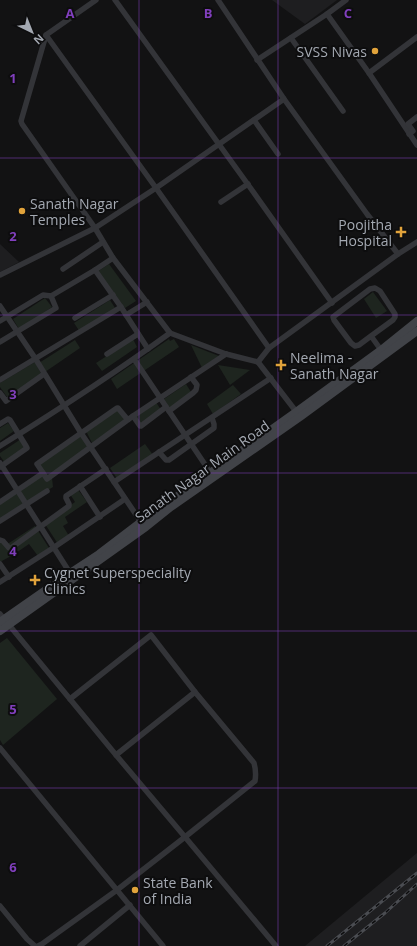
<svg xmlns="http://www.w3.org/2000/svg" width="417" height="946" viewBox="0 0 417 946" font-family="'Open Sans',sans-serif">
  <rect width="100%" height="100%" fill="#121213"/>
  <g fill="#1e1e20">
    <path d="M272,0h65l-32,24z"/>
    <path d="M0,244l19,18 -19,10z"/>
    <path d="M417,853v93h-112z"/>
  </g>
  <g fill="#1e251f">
    <path d="M109,264l27,37 -11,7 -28,-36z"/>
    <path d="M373,292l14,19 -11,7 -12,-19z"/>
    <path d="M45,298l7,9 -33,22 -6,-10z"/>
    <path d="M110,300l5,8 -35,24 -6,-9z"/>
    <path d="M133,339l4,8 -35,24 -6,-8z"/>
    <path d="M169,339l1,2 4,-2 5,8 -62,42 -6,-10z"/>
    <path d="M75,340l5,8 -35,24 -6,-9z"/>
    <path d="M191,345l28,11 -17,12z"/>
    <path d="M35,362l7,13 -35,22 -7,-10v-4z"/>
    <path d="M218,365l32,5 -20,15z"/>
    <path d="M186,384l5,8 -21,16 -6,-9z"/>
    <path d="M233,385l8,9 -28,20 -6,-10z"/>
    <path d="M156,402l5,8 -21,15 -6,-9z"/>
    <path d="M117,408l9,12 -34,23 -6,-12z"/>
    <path d="M8,423l6,8 -14,10v-13z"/>
    <path d="M81,435l8,12 -42,31 -8,-15z"/>
    <path d="M21,439l5,8 -21,16 -5,-7v-3z"/>
    <path d="M145,444l8,11 -35,25 -8,-12z"/>
    <path d="M43,475l9,3 1,9 -26,16 -8,-12z"/>
    <path d="M76,487l11,15 -22,15 3,6 -5,3 6,10 -11,8 -13,-20 30,-22 -5,-8z"/>
    <path d="M17,492l8,12 -25,16v-17z"/>
    <path d="M35,526l14,22 -11,8 -9,-12 -16,11 -13,7v-20l6,3z"/>
    <path d="M7,638l50,61 -54,46 -3,-5v-97z"/>
  </g>
  <g fill="none" stroke-linecap="round" stroke-linejoin="round">
    <g stroke="#333438" stroke-width="5.5">
      <path d="M96,0l-50,35 -25,86 1,3 73,104 18,30 57,75 56,21 32,8 11,-14 129,-94 19,-12"/>
      <path d="M115,0l134,186 83,117"/>
      <path d="M218,0l66,99 83,115 31,40"/>
      <path d="M327,14l42,59 48,72"/>
      <path d="M46,35l110,153 29,41 84,119"/>
      <path d="M291,38l52,73"/>
      <path d="M257,60l70,-46 19,-14"/>
      <path d="M369,73l48,-36"/>
      <path d="M254,120l24,34"/>
      <path d="M409,134l4,-3 -5,-7 9,-7"/>
      <path d="M221,202l27,-18"/>
      <path d="M63,269l40,-27"/>
      <path d="M95,270l26,37 27,42"/>
      <path d="M0,275l95,-47 61,-40 128,-89"/>
      <path d="M0,306l35,52 46,75 60,89"/>
      <path d="M126,315l21,-13"/>
      <path d="M75,318l38,-23"/>
      <path d="M0,321l43,-26 8,1 44,-26 18,-12"/>
      <path d="M371,336l22,-16 2,-3v-3l-15,-23 -5,-3 -5,1 -37,28 1,3 17,23 4,3 4,-1 12,-9 10,14"/>
      <path d="M0,342l56,-34 -5,-12"/>
      <path d="M107,354l31,-20"/>
      <path d="M134,359l76,113"/>
      <path d="M258,362l40,52"/>
      <path d="M0,380l121,-73"/>
      <path d="M0,393l6,8 38,-27"/>
      <path d="M169,411l24,-18 3,-3 1,-5 -6,-8"/>
      <path d="M133,416l7,10h1l25,-19"/>
      <path d="M128,420l-10,-12h-1l-80,56 10,15 86,-63 93,-62"/>
      <path d="M0,424l8,-5 2,1 16,26 1,2 -27,19"/>
      <path d="M0,446c58,-36 115,-73 170,-113"/>
      <path d="M159,452l7,8h3l45,-32v-4l-2,-6"/>
      <path d="M0,463l70,110"/>
      <path d="M114,482l157,-104"/>
      <path d="M80,486l20,31"/>
      <path d="M0,502l43,-29"/>
      <path d="M0,521l47,-30"/>
      <path d="M0,540l3,1 6,7h2l58,-42v-2l-3,-6v-2l40,-27"/>
      <path d="M0,564l9,13"/>
      <path d="M0,582l53,-34 72,-49"/>
      <path d="M0,614l116,141 69,82 -68,53 -75,54 -4,2"/>
      <path d="M70,699l81,-64 44,57 59,71c2,7 2,12 1,18l-70,56 91,109"/>
      <path d="M0,748l163,198"/>
      <path d="M116,755l79,-63"/>
      <path d="M0,906l27,33 8,7"/>
      <path d="M80,946l50,-41"/>
    </g>
    <g stroke="#414348" stroke-width="8">
      <path d="M0,622l70,-49 29,-19 42,-32 155,-110 85,-62 36,-29"/>
      <path d="M0,631l146,-104 25,-20 129,-90 117,-86"/>
    </g>
    <defs>
      <g id="rail">
        <path d="M327,946l90,-73"/>
        <path d="M344,946l41,-33 32,-29"/>
      </g>
    </defs>
    <use href="#rail" stroke="#4a4c51" stroke-width="3"/>
    <use href="#rail" stroke="#0d0d0e" stroke-width="1.5" stroke-dasharray="4.5" stroke-linecap="butt"/>
  </g>
  <path fill="none" stroke="#813fbd" stroke-width="1" stroke-opacity="0.55" d="M139,0v946M278,0v946M0,158h417M0,315h417M0,473h417M0,631h417M0,788h417"/>
  <g fill="#e1a33b" stroke="#0d0d0e" stroke-width="1.5">
    <circle cx="375" cy="51" r="4"/>
    <circle cx="22" cy="211" r="4"/>
    <path d="M399 226h4v4h4v4h-4v4h-4v-4h-4v-4h4z"/>
    <path d="M279 359h4v4h4v4h-4v4h-4v-4h-4v-4h4z"/>
    <path d="M33 574h4v4h4v4h-4v4h-4v-4h-4v-4h4z"/>
    <circle cx="135" cy="890" r="4"/>
  </g>
  <g text-anchor="middle" dominant-baseline="central" stroke-width="4" stroke-linejoin="round" paint-order="stroke">
    <g font-size="14" fill="#a4a9b2" stroke="#0d0d0e" text-anchor="start">
      <text x="367" y="51" text-anchor="end">SVSS Nivas</text>
      <text x="30" y="203">Sanath Nagar<tspan x="30" dy="16">Temples</tspan></text>
      <text x="392" y="224" text-anchor="end">Poojitha<tspan x="392" dy="16">Hospital</tspan></text>
      <text x="290" y="357">Neelima -<tspan x="290" dy="16">Sanath Nagar</tspan></text>
      <text x="44" y="572">Cygnet Superspeciality<tspan x="44" dy="16">Clinics</tspan></text>
      <text x="143" y="882">State Bank<tspan x="143" dy="16">of India</tspan></text>
    </g>
    <g font-size="14" fill="#a4a9b2" stroke="#0d0d0e">
      <text transform="translate(202 471) rotate(-36)">Sanath Nagar Main Road</text>
    </g>
  </g>
  <g font-size="13" text-anchor="middle" font-weight="bold" fill="#813fbd" stroke="#0d0d0e" stroke-width="4" stroke-linejoin="round" paint-order="stroke">
    <text x="70" y="18">A</text>
    <text x="208" y="18">B</text>
    <text x="348" y="18">C</text>
    <text x="13" y="83">1</text>
    <text x="13" y="241">2</text>
    <text x="13" y="399">3</text>
    <text x="13" y="556">4</text>
    <text x="13" y="714">5</text>
    <text x="13" y="872">6</text>
  </g>
  <g transform="translate(32 32) rotate(137)" stroke="#0d0d0e" stroke-width="3" paint-order="stroke">
  <path d="M0-3L7 15L0 10L-7 15Z" fill="#a4a9b2"/>
  <text y="-6" font-size="11" font-weight="bold" text-anchor="middle" fill="#a4a9b2">N</text>
  </g>
</svg>
